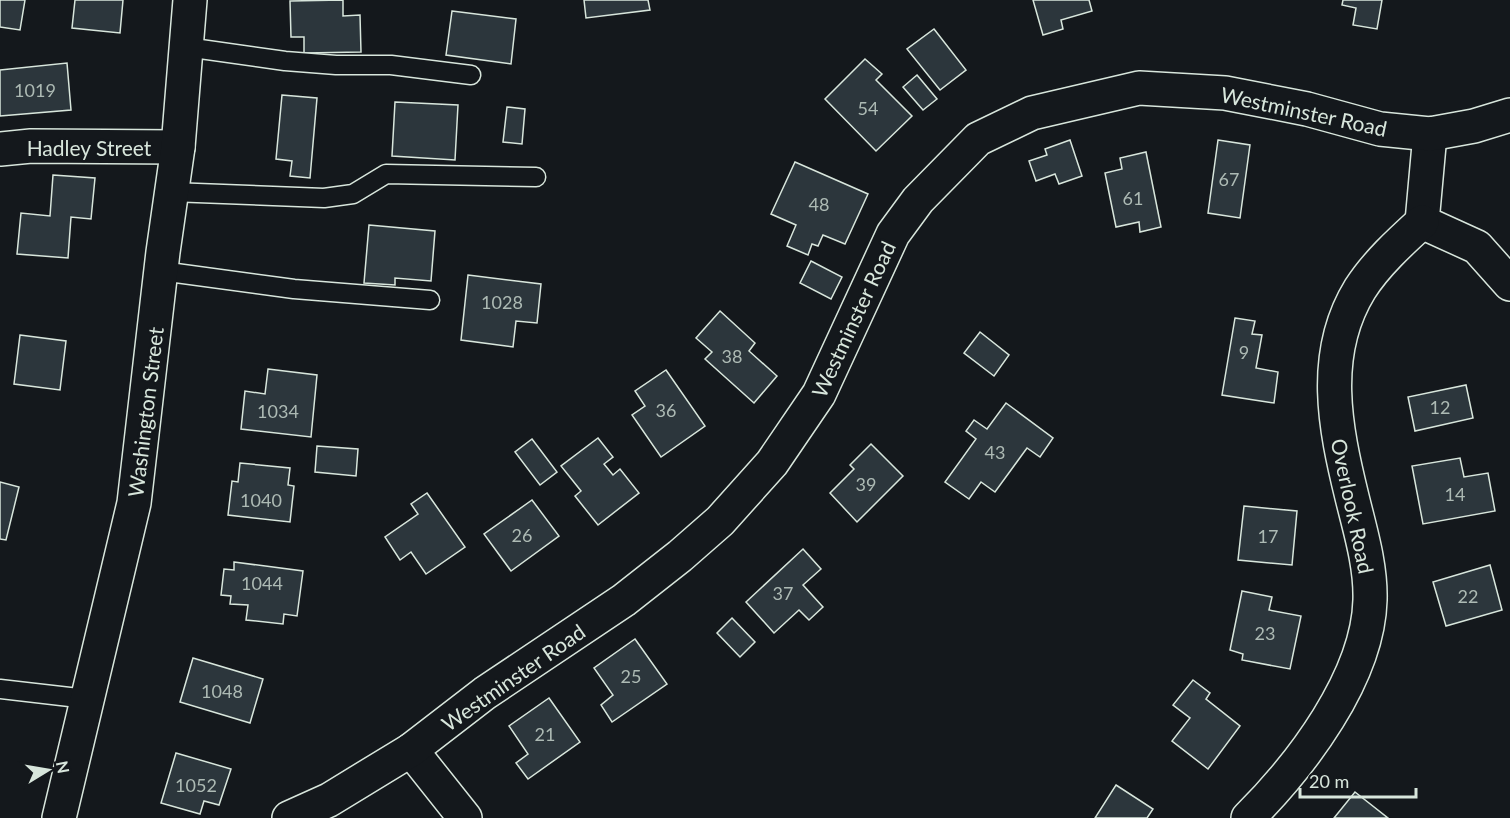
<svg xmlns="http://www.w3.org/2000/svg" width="1510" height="818" viewBox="0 0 1510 818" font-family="Lato,sans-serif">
  <rect width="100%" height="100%" fill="#14181c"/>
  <g fill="#2c363c" stroke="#d8e6dc" stroke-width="1.5">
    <path d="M0,0h25l-5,30 -20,-3z"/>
    <path d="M75,0h48l-3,33 -48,-5z"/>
    <path d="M343,0v16l17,-1 1,37 -57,1v-16h-13l-1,-36z"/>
    <path d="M584,0h64l2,10 -64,8z"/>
    <path d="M1033,0h56l3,11 -31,9 2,9 -20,6z"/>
    <path d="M1343,0h39l-5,29 -24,-4 3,-17 -14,-3z"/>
    <path d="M452,11l64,8 -5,45 -65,-9z"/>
    <path d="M934,29l32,41 -26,20 -33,-41z"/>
    <path d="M865,59l17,15 -6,6 36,36 -36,35 -51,-52z"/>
    <path d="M67,63l4,47 -71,6v-46z"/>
    <path d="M917,75l20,24 -14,11 -20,-23z"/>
    <path d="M282,95l35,3 -7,80 -20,-2 2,-15 -16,-2z"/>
    <path d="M395,102l63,3 -3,55 -63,-4z"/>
    <path d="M507,107l18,2 -3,35 -19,-2z"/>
    <path d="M1070,140l12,36 -23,8 -4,-10 -19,7 -7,-20 18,-6 -2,-6z"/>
    <path d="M1218,140l32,5 -10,73 -32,-5z"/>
    <path d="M1146,152l15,75 -21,5 -1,-10 -23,5 -11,-54 17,-4 -2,-11z"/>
    <path d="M795,162l73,32 -23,50 -22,-9 -5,11 -6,-2 -4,11 -21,-9 9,-21 -25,-11z"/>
    <path d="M53,175l42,3 -4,41 -20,-2 -3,41 -51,-4 4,-41 29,3z"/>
    <path d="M369,225l66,6 -4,50 -36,-3v7l-31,-2z"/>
    <path d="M811,261l31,16 -11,22 -31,-16z"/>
    <path d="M468,275l73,9 -4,39 -21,-2 -3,26 -52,-7z"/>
    <path d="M720,311l35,32 -6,8 28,25 -23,27 -49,-44 7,-7 -16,-14z"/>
    <path d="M1235,318l20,3 -3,13 10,1 -6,33 22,4 -4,31 -52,-8z"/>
    <path d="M980,332l29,23 -15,21 -30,-23z"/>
    <path d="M20,335l46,6 -6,49 -46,-6z"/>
    <path d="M268,369l49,6 -6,62 -70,-8 4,-38 20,3z"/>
    <path d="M666,370l39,56 -44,31 -29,-42 13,-9 -10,-15z"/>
    <path d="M1466,385l7,33 -58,13 -7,-34z"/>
    <path d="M1006,403l47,35 -13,19 -13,-9 -32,44 -14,-10 -12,17 -24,-17 31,-43 -10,-8 8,-11 13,9z"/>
    <path d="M598,438l15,19 -9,7 9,11 7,-6 19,24 -41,32 -23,-29 6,-5 -20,-25z"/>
    <path d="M532,439l25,33 -17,13 -25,-33z"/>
    <path d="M871,444l32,32 -46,46 -27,-29 24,-24 -4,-4z"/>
    <path d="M317,446l41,3 -2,27 -41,-4z"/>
    <path d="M1460,458l4,19 24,-4 7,38 -72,13 -11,-58z"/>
    <path d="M240,463l50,5 -2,17 6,1 -4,36 -62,-7 4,-34 6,1z"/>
    <path d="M0,482l19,5 -13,53 -6,-1z"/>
    <path d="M427,493l38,54 -39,27 -15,-22 -11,8 -15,-23 33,-23 -7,-10z"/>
    <path d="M532,500l27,36 -48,35 -27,-37z"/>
    <path d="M1244,506l53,5 -5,54 -54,-5z"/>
    <path d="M803,549l18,20 -18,16 20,22 -14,13 -10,-10 -25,23 -28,-31z"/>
    <path d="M234,562l69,9 -6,45 -13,-2 -1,10 -37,-4 2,-15 -18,-1 1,-8 -10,-1 3,-26 10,1z"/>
    <path d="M1490,565l12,45 -56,16 -13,-44z"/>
    <path d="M1242,591l30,6 -3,13 32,6 -11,53 -48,-9 1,-6 -13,-4z"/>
    <path d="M732,618l23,24 -15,15 -23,-24z"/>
    <path d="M635,639l32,45 -55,38 -11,-17 12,-10 -19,-27z"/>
    <path d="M193,658l70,21 -13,44 -70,-21z"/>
    <path d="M1193,680l17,13 -4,6 34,27 -32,43 -36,-28 18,-23 -17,-13z"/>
    <path d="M549,698l31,44 -52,37 -12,-16 12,-9 -19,-28z"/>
    <path d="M176,753l55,16 -12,36 -15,-4 -4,13 -39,-11z"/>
    <path d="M1116,785l37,24 -6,9h-52z"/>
    <path d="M1355,792l33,26h-54z"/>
  </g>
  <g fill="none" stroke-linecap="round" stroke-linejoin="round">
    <defs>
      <g id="service">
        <path d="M186,47l99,14 51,4h55l80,10"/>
        <path d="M171,192l153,6 29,-4 33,-20 150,3"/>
        <path d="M161,271l133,18 136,11"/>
        <path d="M0,689l87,10"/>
      </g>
      <g id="minor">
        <path d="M1430,134l-8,88 55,25 33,37"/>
        <path d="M0,149l31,-3 147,1"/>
        <path d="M411,750l54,68"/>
        <path d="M289,818l40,-18 82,-50 74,-57 139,-93 56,-44 40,-35 52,-58 47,-69 74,-160 25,-34 60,-61 54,-26 107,-25 86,5 82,16 73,20 50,5 44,-8 36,-11"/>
        <path d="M1248,818c53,-53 120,-140 122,-218 1,-35 -10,-70 -18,-103 -17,-69 -32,-143 8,-208 16,-25 40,-47 62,-67"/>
      </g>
      <path id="primary" d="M59,818l75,-315 29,-251 15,-105 12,-147"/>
    </defs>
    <use href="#service" stroke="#d8e6dc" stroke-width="21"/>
    <use href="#minor" stroke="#d8e6dc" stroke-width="36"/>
    <use href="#primary" stroke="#d8e6dc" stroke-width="36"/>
    <use href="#service" stroke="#14181c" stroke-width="18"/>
    <use href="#minor" stroke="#14181c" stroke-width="33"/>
    <use href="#primary" stroke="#14181c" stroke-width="33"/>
  </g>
  <g text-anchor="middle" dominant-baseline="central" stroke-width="4.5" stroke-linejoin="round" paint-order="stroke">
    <g font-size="18" fill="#adbab4">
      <text x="35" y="90">1019</text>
      <text x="868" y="108">54</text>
      <text x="1229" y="179">67</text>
      <text x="1133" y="198">61</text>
      <text x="819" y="204">48</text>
      <text x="502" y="302">1028</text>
      <text x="1244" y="352">9</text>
      <text x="732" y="356">38</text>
      <text x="1440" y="407">12</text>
      <text x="666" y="410">36</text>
      <text x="278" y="411">1034</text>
      <text x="995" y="452">43</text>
      <text x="866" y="484">39</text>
      <text x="1455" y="494">14</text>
      <text x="261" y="500">1040</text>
      <text x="522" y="535">26</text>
      <text x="1268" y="536">17</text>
      <text x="262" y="583">1044</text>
      <text x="783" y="593">37</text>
      <text x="1468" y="596">22</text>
      <text x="1265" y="633">23</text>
      <text x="631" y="676">25</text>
      <text x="222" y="691">1048</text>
      <text x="545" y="734">21</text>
      <text x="196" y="785">1052</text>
    </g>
    <g font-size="21" fill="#d8e6dc" stroke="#14181c">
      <text transform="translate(1304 111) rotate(12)">Westminster Road</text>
      <text x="89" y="147">Hadley Street</text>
      <text transform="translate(853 319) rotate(-65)">Westminster Road</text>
      <text transform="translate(145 412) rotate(-83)">Washington Street</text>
      <text transform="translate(1353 506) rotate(78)">Overlook Road</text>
      <text transform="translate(513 677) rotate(-35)">Westminster Road</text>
    </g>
  </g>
  <g transform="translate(48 770) rotate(79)" stroke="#14181c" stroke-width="4.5" paint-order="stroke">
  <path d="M0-4.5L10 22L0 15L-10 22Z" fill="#d8e6dc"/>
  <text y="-9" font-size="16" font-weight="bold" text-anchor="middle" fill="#d8e6dc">N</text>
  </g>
  <path d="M1300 788v9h116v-9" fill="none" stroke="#d8e6dc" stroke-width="3"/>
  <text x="1309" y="788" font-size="18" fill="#d8e6dc" stroke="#14181c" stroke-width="4.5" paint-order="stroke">20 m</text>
</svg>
